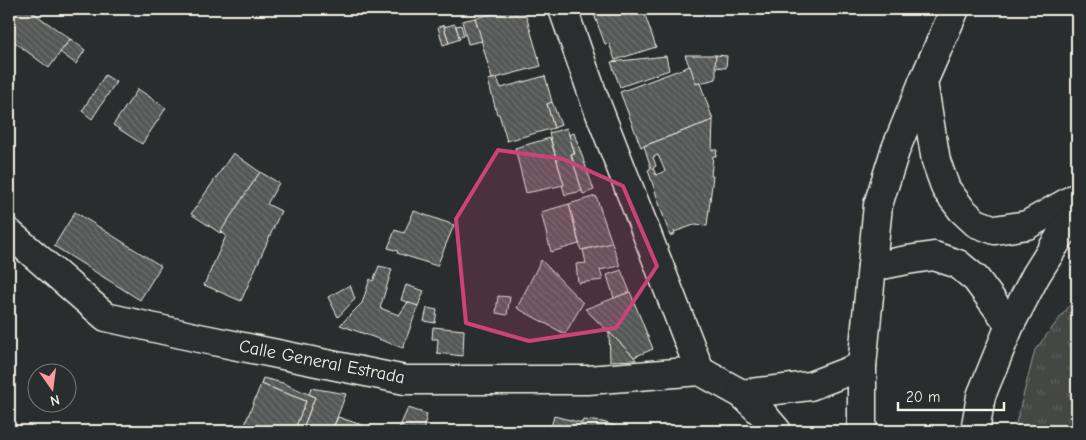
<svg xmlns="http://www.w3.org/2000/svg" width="1086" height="440" viewBox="0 0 1086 440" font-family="'Comic Neue',sans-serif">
  <defs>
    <pattern id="grass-tufts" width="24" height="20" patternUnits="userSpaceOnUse" patternTransform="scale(1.25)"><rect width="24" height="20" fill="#444645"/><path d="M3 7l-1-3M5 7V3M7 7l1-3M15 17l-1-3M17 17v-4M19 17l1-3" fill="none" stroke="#606160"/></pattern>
    <pattern id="building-back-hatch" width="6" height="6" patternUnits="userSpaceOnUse" patternTransform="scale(1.25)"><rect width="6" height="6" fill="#555756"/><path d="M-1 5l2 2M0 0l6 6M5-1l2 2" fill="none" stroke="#6e706e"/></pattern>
  </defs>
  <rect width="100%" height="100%" fill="#2a2d2e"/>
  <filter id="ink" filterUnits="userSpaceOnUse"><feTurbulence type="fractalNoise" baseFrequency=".02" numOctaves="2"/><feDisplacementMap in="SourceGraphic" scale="10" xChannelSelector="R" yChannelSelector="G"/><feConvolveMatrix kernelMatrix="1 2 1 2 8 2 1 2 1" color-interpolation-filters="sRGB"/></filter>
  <g filter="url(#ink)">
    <path fill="url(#grass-tufts)" stroke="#9c9c96" d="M1077,296v135h-63l21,-81z"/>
    <g fill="url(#building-back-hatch)" stroke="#f4f1e8" fill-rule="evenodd">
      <path d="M9,9h19l42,30 -21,29 -40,-30z"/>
      <path d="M512,9h12l17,57 -49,13 -17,-61z"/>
      <path d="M592,9h51l13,38 -41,13 -6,-17 -4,1z"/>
      <path d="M649,9h22l-19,6z"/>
      <path d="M475,18l7,23 -14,3 -6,-23z"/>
      <path d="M455,24l5,15 -11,4 -5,-16z"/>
      <path d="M445,25v2h-1l5,16 -6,2 -5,-18z"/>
      <path d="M461,25l3,11 -5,1 -3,-11z"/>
      <path d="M71,39l14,11 -9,14 -16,-12z"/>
      <path d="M685,55h31v24l-20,5z"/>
      <path d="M716,55l11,1 -1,12 -11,-1z"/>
      <path d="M666,56l3,14 -49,17 -9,-25z"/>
      <path d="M690,66l6,18 4,-1 13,37 -72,27 -21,-55z"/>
      <path d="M105,75l11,7 -24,37 -10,-8z"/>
      <path d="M545,76l7,26 -5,2 7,24 -47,13 -8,-27h-2l-9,-34 9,-2 4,10z"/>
      <path d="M138,89l28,19 -24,36 -29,-19z"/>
      <path d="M552,102l9,23 -7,3 -7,-24z"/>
      <path d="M713,120l-1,30h5l-1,6h-3l-2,20h2l-6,50 -13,-1 -20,7 1,2 -5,2 -22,-66 3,-2 -7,-22zM658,155l7,16 -9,4 -3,-7 3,-2 -3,-9z"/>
      <path d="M567,128l8,26h-4l11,37 -17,4 -3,-10h2l-15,-52z"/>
      <path d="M574,133l20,57 -11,4 -12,-40h4l-6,-19z"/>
      <path d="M550,138l14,47 -38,8 -11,-45z"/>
      <path d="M233,153l27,19 -40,61 -29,-19z"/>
      <path d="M260,172l19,11 -12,21 14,7 -40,90 -37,-16 22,-49 -5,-5z"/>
      <path d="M596,196l16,47 -31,7 -12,-46z"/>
      <path d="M569,204l10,40 -28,8 -10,-40z"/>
      <path d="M414,211l40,14 -17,41 -40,-13 1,-2 -10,-3 7,-18 9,3z"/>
      <path d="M75,212l86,54 -21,34 -86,-54z"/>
      <path d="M612,243l8,23 -20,4 3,10 -25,3 -2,-19 10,-1 -3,-13z"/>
      <path d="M541,260l42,43 -18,31 -48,-26z"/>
      <path d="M379,266l13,3 -12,39 19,7 9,-13 10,4 -15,42 -63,-23 22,-22 8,-24 3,2z"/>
      <path d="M621,270l9,22 -16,6 -7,-23z"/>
      <path d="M350,285l5,14 -17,18 -10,-20z"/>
      <path d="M406,285l18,6 -6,15 -17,-6z"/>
      <path d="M630,292l23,57 -19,8 -49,-48z"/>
      <path d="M498,296l12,1 -3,18 -11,-2z"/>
      <path d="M427,308l10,2 -2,13 -11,-2z"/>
      <path d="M433,327l31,3 -1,26 -26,-3 1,-14h-6z"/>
      <path d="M609,332l25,25 2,3 -26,1z"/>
      <path d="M263,378l20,5 32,14 -13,34h-8l12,-30 -45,-17z"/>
      <path d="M261,384l45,17 -12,30h-52z"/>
      <path d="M311,388l35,6 -14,37h-23l-6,-2 12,-32 -6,-3z"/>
      <path d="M408,408l19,6 -4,17h-25z"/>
      <path d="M554,416l28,7 1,-3 20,2 15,5 -1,4h-67z"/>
      <path d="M338,417l24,8 -2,6h-28z"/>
      <path d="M540,427l10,3v1h-11z"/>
    </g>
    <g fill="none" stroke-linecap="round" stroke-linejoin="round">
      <defs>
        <g id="street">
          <path d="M563,9l31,89 106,273"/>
          <path d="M9,233l97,84 93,21 206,42h183l112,-9 42,23 19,18 16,19"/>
        </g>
        <g id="primary">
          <path d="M923,82l13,79 10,28 16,21 14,13 19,7 32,-5 50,-28"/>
          <path d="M872,267l35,-7 27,-4 24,8 18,15 34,46"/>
          <path d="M742,394l68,-8 52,-20"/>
          <path d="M862,431v-65l16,-161 17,-54 28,-69 32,-73"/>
          <path d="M975,431l6,-35 29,-71 26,-50 25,-40 16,-21"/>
        </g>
      </defs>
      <use href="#street" stroke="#f4f1e8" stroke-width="31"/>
      <use href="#primary" stroke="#f4f1e8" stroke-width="31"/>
      <use href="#street" stroke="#2a2d2e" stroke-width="28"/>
      <use href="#primary" stroke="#2a2d2e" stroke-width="28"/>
    </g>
  </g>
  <path fill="#cc4377" fill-opacity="0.2" stroke="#cc4377" stroke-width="4" stroke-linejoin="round" d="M498,150l65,9 60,27 34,80 -41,62 -87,13 -63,-18 -10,-104z"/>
  <g text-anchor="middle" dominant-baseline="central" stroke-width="4" stroke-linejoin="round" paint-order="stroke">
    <g font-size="18" fill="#f4f1e8" stroke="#2a2d2e">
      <text transform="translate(322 362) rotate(11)">Calle General Estrada</text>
    </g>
  </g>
  <rect width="1086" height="440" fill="none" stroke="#2a2d2e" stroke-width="30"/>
  <rect x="15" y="15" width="1056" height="410" fill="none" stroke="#f4f1e8" stroke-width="2" filter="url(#ink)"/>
  <g transform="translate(52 388) rotate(166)"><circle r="24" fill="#2a2d2e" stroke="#7b7b78"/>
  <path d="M0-4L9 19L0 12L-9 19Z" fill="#ff9aa2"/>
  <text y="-8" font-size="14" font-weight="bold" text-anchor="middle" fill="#f4f1e8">N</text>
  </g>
  <path d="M898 402v8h106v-8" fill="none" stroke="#f4f1e8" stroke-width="2.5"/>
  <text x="906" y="402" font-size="15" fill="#f4f1e8" stroke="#2a2d2e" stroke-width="4" paint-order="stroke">20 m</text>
</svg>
